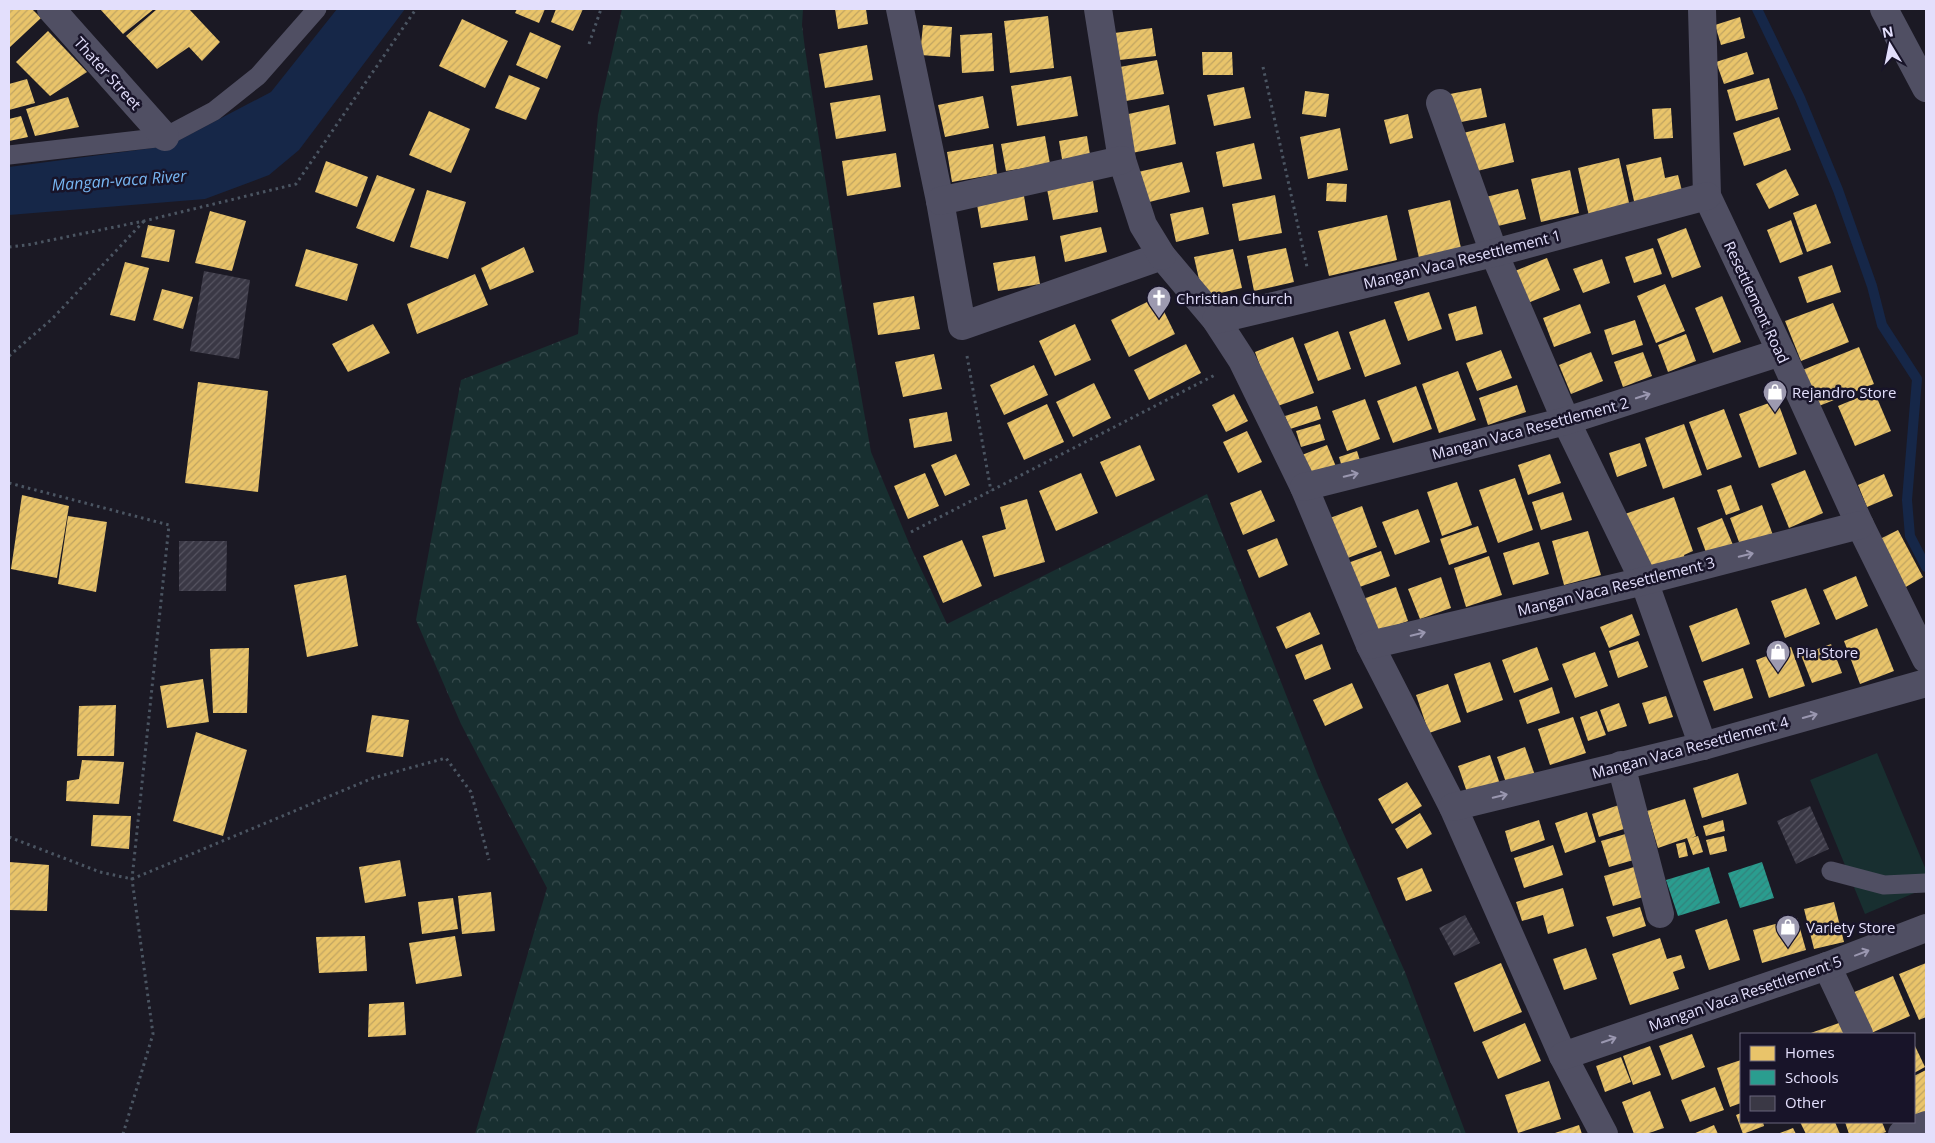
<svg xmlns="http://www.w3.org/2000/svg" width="1935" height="1143" viewBox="0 0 1935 1143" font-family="'Open Sans',sans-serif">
  <defs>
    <pattern id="forest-crowns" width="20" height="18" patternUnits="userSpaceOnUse" patternTransform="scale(1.25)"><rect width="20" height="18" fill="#182f30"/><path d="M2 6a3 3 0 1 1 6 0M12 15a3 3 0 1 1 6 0" fill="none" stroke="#394d4f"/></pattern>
    <pattern id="homes-hatch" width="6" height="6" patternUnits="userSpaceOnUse" patternTransform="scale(1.25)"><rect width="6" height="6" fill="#e9c46a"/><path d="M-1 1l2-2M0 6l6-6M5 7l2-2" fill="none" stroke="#c0a462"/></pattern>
    <pattern id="schools-hatch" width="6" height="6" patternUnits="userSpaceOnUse" patternTransform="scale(1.25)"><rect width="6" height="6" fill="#2a9d8f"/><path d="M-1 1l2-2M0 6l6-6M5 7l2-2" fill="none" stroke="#32827b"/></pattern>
    <pattern id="building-hatch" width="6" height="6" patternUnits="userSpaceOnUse" patternTransform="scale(1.25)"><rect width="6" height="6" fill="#3a3845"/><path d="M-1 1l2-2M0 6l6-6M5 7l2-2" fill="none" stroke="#565461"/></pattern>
  </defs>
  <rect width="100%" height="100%" fill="#1b1924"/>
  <path fill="url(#forest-crowns)" d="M622,9h181l-1,16 3,24 38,244 28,159 40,96 36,76 260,-130 111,282 87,196 61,162h-991l72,-246 -86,-164 -45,-104 45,-240 117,-46 20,-219z"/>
  <path fill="#182f30" d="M1877,753l49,117v18l-61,26 -55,-134z"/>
  <path fill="#162748" d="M337,9h68l-106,141 -30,25 -64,24 -196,16v-48l159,-21 103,-54z"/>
  <g fill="url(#homes-hatch)">
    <path d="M9,9h23l9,9 -32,30z"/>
    <path d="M100,9h54l-31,25z"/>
    <path d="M157,9h32l31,33 -18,19 -13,-14 -32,22 -31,-33z"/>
    <path d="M517,9h28l-6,14 -24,-10z"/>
    <path d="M556,9h27l-10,22 -22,-9z"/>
    <path d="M835,9h31l2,15 -30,5z"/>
    <path d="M1048,16l6,52 -44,5 -6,-52z"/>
    <path d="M1740,17l5,21 -24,7 -6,-20z"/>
    <path d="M462,19l46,22 -23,47 -46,-22z"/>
    <path d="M923,25l29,2 -2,30 -30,-2z"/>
    <path d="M1152,28l4,28 -46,5 -3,-27z"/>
    <path d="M48,31l39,41 -37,24 -34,-34z"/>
    <path d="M530,32l31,14 -14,33 -31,-14z"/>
    <path d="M992,33l2,38 -32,2 -2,-38z"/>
    <path d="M867,45l6,35 -48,8 -6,-34z"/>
    <path d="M1202,52h30l1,23h-30z"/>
    <path d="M1747,52l7,22 -30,10 -8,-22z"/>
    <path d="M1157,60l7,34 -38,7 -6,-34z"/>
    <path d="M509,75l31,13 -14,32 -31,-12z"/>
    <path d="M1071,76l7,40 -61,10 -6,-40z"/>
    <path d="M1769,78l9,31 -42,12 -9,-31z"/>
    <path d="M27,79l8,24 -26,7v-26z"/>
    <path d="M1244,87l7,31 -37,8 -7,-31z"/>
    <path d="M1481,88l6,29 -31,6 -6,-29z"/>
    <path d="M1305,91l24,3 -3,23 -24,-3z"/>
    <path d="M880,95l6,36 -50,8 -6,-36z"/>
    <path d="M983,96l6,32 -44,9 -7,-32z"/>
    <path d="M68,97l11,30 -44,9 -9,-27z"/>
    <path d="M1169,105l7,39 -44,9 -8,-38z"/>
    <path d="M1671,108l2,30 -19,1 -2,-30z"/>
    <path d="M429,111l41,18 -19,44 -42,-18z"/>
    <path d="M1408,114l5,24 -23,6 -6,-24z"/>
    <path d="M21,116l7,21 -19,4v-22z"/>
    <path d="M1779,117l12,33 -47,16 -11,-33z"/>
    <path d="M1505,123l9,39 -41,10 -10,-39z"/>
    <path d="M1340,128l8,42 -40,9 -8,-42z"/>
    <path d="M1045,136l5,28 -44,7 -5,-27z"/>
    <path d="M1087,136l4,25 -28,4 -4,-24z"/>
    <path d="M1254,143l8,36 -39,8 -7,-35z"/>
    <path d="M993,144l4,30 -45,8 -5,-30z"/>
    <path d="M896,153l5,34 -54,9 -5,-35z"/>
    <path d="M1661,157l4,21 13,-3 6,24 -48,11 -10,-45z"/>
    <path d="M1619,158l11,49 -41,9 -11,-48z"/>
    <path d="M326,161l42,16 -11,30 -42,-15z"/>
    <path d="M1182,162l8,30 -45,11 -7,-31z"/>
    <path d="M1786,169l13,26 -30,14 -13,-25z"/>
    <path d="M1570,170l9,43 -38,9 -10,-43z"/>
    <path d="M377,175l38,14 -21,53 -38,-14z"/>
    <path d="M1093,181l5,31 -45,8 -6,-31z"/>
    <path d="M1327,183l20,1 -1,18 -20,-1z"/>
    <path d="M1518,189l8,30 -32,8 -8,-30z"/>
    <path d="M427,190l39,12 -18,57 -38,-12z"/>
    <path d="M1023,190l5,30 -47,8 -5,-29z"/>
    <path d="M1275,195l7,38 -43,8 -7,-37z"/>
    <path d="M1450,200l11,48 -42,10 -11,-48z"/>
    <path d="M1816,204l15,39 -24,9 -14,-39z"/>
    <path d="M1203,207l6,27 -33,8 -6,-28z"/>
    <path d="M210,211l36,10 -14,50 -37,-8z"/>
    <path d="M1387,215l10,45 -68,16 -11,-45z"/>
    <path d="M1791,220l12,34 -23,9 -13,-33z"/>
    <path d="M148,225l27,5 -6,32 -28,-5z"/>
    <path d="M1101,227l6,25 -42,10 -5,-26z"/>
    <path d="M1686,228l15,39 -29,11 -15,-39z"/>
    <path d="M524,247l10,25 -44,18 -9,-22z"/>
    <path d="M1286,248l8,34 -40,9 -7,-35z"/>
    <path d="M1653,248l9,26 -28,9 -9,-26z"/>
    <path d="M306,249l52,15 -11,37 -52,-15z"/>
    <path d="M1233,249l9,39 -39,9 -9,-40z"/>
    <path d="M1035,256l5,28 -42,7 -5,-28z"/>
    <path d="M1547,258l13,32 -37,15 -13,-32z"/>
    <path d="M1602,259l8,24 -27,10 -10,-24z"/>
    <path d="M125,262l24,6 -14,53 -25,-6z"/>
    <path d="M1832,265l9,27 -34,11 -9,-26z"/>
    <path d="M475,274l13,31 -71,29 -10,-30z"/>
    <path d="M1665,284l20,47 -29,12 -19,-47z"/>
    <path d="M162,289l31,8 -10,32 -30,-9z"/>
    <path d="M1429,292l13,37 -34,12 -14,-39z"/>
    <path d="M914,296l6,33 -42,6 -5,-32z"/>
    <path d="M1722,296l19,46 -28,11 -18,-45z"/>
    <path d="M1157,297l18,37 -46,23 -18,-37z"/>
    <path d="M1833,303l16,39 -48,19 -16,-40z"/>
    <path d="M1580,304l11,29 -37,14 -11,-29z"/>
    <path d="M1476,306l7,28 -27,7 -8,-27z"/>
    <path d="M1385,319l16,45 -36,13 -16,-45z"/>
    <path d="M1635,320l8,25 -31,10 -8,-25z"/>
    <path d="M373,324l17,29 -42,19 -16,-28z"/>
    <path d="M1075,324l16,36 -36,16 -16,-35z"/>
    <path d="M1338,331l13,38 -33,12 -14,-37z"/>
    <path d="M1686,334l10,27 -28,11 -10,-27z"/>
    <path d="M1293,337l21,56 -39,14 -20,-55z"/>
    <path d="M1186,344l15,29 -52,27 -15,-30z"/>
    <path d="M1859,347l15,37 -60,24 -14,-37z"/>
    <path d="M1501,350l11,28 -35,13 -11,-28z"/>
    <path d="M1591,352l12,29 -32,13 -12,-29z"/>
    <path d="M1643,352l9,24 -29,11 -9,-25z"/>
    <path d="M934,354l8,35 -39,8 -8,-35z"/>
    <path d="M1034,365l14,30 -44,20 -14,-30z"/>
    <path d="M1458,371l18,49 -37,13 -17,-49z"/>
    <path d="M198,382l70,9 -10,101 -73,-9z"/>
    <path d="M1094,383l17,35 -38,19 -17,-35z"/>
    <path d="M1517,385l9,27 -38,13 -9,-27z"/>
    <path d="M1416,386l16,43 -39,14 -16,-42z"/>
    <path d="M1874,391l17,40 -36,15 -17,-40z"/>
    <path d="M1234,394l14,27 -22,11 -14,-27z"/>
    <path d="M1365,399l15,40 -33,12 -15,-40z"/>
    <path d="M1777,400l20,54 -38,14 -20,-54z"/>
    <path d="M1047,404l17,38 -40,18 -17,-37z"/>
    <path d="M1317,406l4,13 -31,10 -5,-13z"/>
    <path d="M1724,409l18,48 -35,13 -18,-48z"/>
    <path d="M947,412l5,29 -38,7 -5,-29z"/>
    <path d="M1320,424l5,16 -24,7 -5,-16z"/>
    <path d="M1684,424l18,51 -39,14 -18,-51z"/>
    <path d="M1247,431l15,31 -24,11 -15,-31z"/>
    <path d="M1640,443l7,23 -30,11 -8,-24z"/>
    <path d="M1140,445l15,35 -39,17 -16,-35z"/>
    <path d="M1327,445l10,24 -31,12 -9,-24z"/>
    <path d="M1357,451l5,16 -18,7 -5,-17z"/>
    <path d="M956,454l14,31 -25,11 -14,-31z"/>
    <path d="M1550,454l11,29 -33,12 -10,-30z"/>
    <path d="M1805,470l18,43 -34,15 -18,-44z"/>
    <path d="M925,473l14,33 -31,13 -14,-33z"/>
    <path d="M1081,473l17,40 -42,18 -17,-40z"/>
    <path d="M1884,474l9,22 -26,11 -9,-22z"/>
    <path d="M1515,478l18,52 -35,13 -19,-53z"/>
    <path d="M1457,482l15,43 -30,11 -15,-44z"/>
    <path d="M1731,485l9,25 -14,5 -9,-25z"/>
    <path d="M1261,490l14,31 -32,14 -13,-32z"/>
    <path d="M1563,492l9,28 -31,10 -9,-28z"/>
    <path d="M22,495l47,11 -12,72 -46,-9z"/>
    <path d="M1674,497l19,54 -9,4 3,10 -40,14 -22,-65z"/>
    <path d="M1027,499l18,63 -51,15 -12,-41 24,-7 -6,-22z"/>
    <path d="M1762,505l12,33 -32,12 -12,-32z"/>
    <path d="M1362,506l15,41 -32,12 -15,-41z"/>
    <path d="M1418,509l12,33 -35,13 -13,-33z"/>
    <path d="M68,516l39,6 -11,70 -38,-8z"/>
    <path d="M1722,518l11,27 -26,10 -10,-27z"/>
    <path d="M1478,526l9,26 -38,13 -9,-26z"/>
    <path d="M1898,530l25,47 -19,11 -26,-48z"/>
    <path d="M1588,531l13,44 -37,10 -12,-44z"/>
    <path d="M1277,538l11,27 -29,13 -12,-28z"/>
    <path d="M962,540l20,46 -39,17 -20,-47z"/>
    <path d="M1539,542l10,32 -36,11 -10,-32z"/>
    <path d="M1381,551l9,25 -36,13 -9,-25z"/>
    <path d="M1489,556l13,39 -36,12 -12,-39z"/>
    <path d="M346,575l12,71 -51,11 -13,-72z"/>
    <path d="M1856,576l12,30 -32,14 -13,-30z"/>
    <path d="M1441,577l10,31 -31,11 -12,-30z"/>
    <path d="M1396,587l12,34 -33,12 -12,-34z"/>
    <path d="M1806,588l14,36 -35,14 -14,-37z"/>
    <path d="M1737,608l13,36 -48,18 -13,-36z"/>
    <path d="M1310,612l10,22 -34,15 -10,-22z"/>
    <path d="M1632,614l8,21 -31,13 -9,-21z"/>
    <path d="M1877,628l17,43 -34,13 -16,-43z"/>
    <path d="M1638,641l10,26 -30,11 -9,-27z"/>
    <path d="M1322,644l9,25 -26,11 -10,-25z"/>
    <path d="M1831,644l11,29 -30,10 -11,-28z"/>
    <path d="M1537,647l12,33 -35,13 -12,-33z"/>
    <path d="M1791,647l14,39 -36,12 -13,-38z"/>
    <path d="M249,648l-2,65h-34l-3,-64z"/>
    <path d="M1595,652l13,34 -33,12 -13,-34z"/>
    <path d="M1490,662l13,38 -36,13 -13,-39z"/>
    <path d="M1743,668l10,30 -39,13 -11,-30z"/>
    <path d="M203,679l6,43 -42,6 -7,-42z"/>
    <path d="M1352,683l11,25 -38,18 -12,-26z"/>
    <path d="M1448,684l13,38 -32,11 -13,-38z"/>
    <path d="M1552,687l8,26 -33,11 -8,-24z"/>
    <path d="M1666,696l7,21 -24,7 -7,-21z"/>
    <path d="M1619,703l8,23 -19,6 -8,-22z"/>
    <path d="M116,705l-2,51h-37l2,-50z"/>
    <path d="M1597,711l9,24 -18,6 -8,-24z"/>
    <path d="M372,715l37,5 -6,37 -37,-5z"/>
    <path d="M1573,717l13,36 -36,12 -12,-36z"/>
    <path d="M196,732l51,18 -24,86 -50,-15z"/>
    <path d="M1525,747l12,34 -28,10 -12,-34z"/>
    <path d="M1490,755l12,35 -32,11 -12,-35z"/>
    <path d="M82,760l42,2 -5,42 -53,-3 1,-20 12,-2z"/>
    <path d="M1738,773l9,31 -45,14 -9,-30z"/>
    <path d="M1407,782l15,24 -30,18 -14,-25z"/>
    <path d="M1685,799l11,37 -5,2 7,-2 5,16 -10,3 -6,-17 -29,10 -11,-37z"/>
    <path d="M1619,805l8,23 -28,9 -7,-23z"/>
    <path d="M1587,812l9,30 -31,11 -10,-30z"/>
    <path d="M1420,813l12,21 -25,15 -12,-20z"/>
    <path d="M93,815l38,1 -2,33 -38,-3z"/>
    <path d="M1539,820l6,20 -34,12 -6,-21z"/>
    <path d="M1723,820l2,11 -19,5 -3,-10z"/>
    <path d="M1629,833l8,26 -28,8 -8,-26z"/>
    <path d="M1724,836l3,15 -17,4 -4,-15z"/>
    <path d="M1685,842l3,14 -9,2 -3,-14z"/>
    <path d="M1553,845l10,30 -39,13 -10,-30z"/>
    <path d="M400,860l6,36 -41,7 -6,-36z"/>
    <path d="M9,862l40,3 -2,46 -38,-1z"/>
    <path d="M1634,867l9,30 -30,9 -9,-30z"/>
    <path d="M1422,868l10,23 -26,10 -9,-23z"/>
    <path d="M1563,888l11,38 -26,8 -5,-19 -21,6 -6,-19z"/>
    <path d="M491,892l4,39 -33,3 -4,-38z"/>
    <path d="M453,898l5,31 -36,5 -4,-32z"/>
    <path d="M1834,902l10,40 -30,7 -10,-40z"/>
    <path d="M1640,907l6,19 -33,11 -7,-20z"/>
    <path d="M1797,918l9,32 -44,13 -9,-33z"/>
    <path d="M1727,919l13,41 -31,10 -14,-40z"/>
    <path d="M365,936l2,35 -48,2 -3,-36z"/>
    <path d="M455,936l7,40 -46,8 -7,-41z"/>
    <path d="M1660,938l7,21 14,-4 4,13 -12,4 6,17 -49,16 -18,-51z"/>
    <path d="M1586,948l11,31 -33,11 -11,-31z"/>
    <path d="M1501,963l21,49 -48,20 -20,-49z"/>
    <path d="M1926,963v54l-7,3 -20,-46z"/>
    <path d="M1893,976l17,40 -41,18 -17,-41z"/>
    <path d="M404,1002l2,33 -38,2 1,-33z"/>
    <path d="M1525,1023l16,38 -43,18 -16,-37z"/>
    <path d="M1839,1023l5,11h-36z"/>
    <path d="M1692,1034l13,33 -33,13 -13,-34z"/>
    <path d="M1650,1046l11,29 -28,10 -10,-29z"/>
    <path d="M1914,1046h1l10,21 -11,6z"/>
    <path d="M1621,1057l10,25 -26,10 -9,-26z"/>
    <path d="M1741,1060v43l-11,4 -13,-39z"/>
    <path d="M1926,1070v45l-12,5v-44z"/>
    <path d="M1549,1081l12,38 -43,14 -13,-38z"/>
    <path d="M1715,1087l9,23 -34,12 -9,-22z"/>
    <path d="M1650,1091l14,37 -18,6h-12l-12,-32z"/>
    <path d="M1741,1113v9h22l1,4 -21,8 -7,-19z"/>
    <path d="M1800,1122h35l5,12h-34z"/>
    <path d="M1845,1122h37l4,10 -6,2h-31z"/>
    <path d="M1579,1125l3,9h-30z"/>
    <path d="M1714,1125l4,9h-25z"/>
    <path d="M1793,1128l3,6h-19z"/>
  </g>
  <g fill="url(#schools-hatch)">
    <path d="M1762,862l12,36 -34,10 -12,-35z"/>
    <path d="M1709,867l11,36 -42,13 -12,-36z"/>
  </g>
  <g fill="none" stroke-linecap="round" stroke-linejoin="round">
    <path stroke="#162748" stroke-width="10" d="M1757,9l43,89 38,92 34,96 10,39 35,54 -10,121 3,36 16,31"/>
  </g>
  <g fill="url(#building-hatch)">
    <path d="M204,271l46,9 -11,79 -49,-8z"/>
    <path d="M179,541h48l-1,50h-47z"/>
    <path d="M1810,806l19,43 -33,15 -19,-43z"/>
    <path d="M1465,915l15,28 -26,13 -15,-28z"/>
  </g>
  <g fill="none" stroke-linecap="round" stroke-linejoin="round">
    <g stroke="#4b5562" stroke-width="3" stroke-dasharray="2.5 4" stroke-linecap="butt">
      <path d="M589,44l12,-35"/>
      <path d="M1263,67l44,200"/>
      <path d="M9,247l18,-2 117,-24 152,-37 120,-175"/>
      <path d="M9,356l43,-37 92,-98"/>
      <path d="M967,356l24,135"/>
      <path d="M9,483l160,42 -37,354 21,155 -30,100"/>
      <path d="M911,532l304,-157"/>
      <path d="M9,837l91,35 32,7 241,-101 73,-20 25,34 18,68"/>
    </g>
    <g stroke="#504f63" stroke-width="19">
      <path d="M9,155l156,-18 49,-26 44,-35 59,-67"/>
      <path d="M1831,871l53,14 42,-2"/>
    </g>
    <g stroke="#504f63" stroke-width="28">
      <path d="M51,9l114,128"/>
      <path d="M900,9l40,192 22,125 200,-70 54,64 26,40 62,127 66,158 83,162 110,249 41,78"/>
      <path d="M1098,9l24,151 21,65 19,31"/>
      <path d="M1702,9l5,187 74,156 79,173 66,134"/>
      <path d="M1884,9l42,79"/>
      <path d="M1440,103l54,150 72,168 78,160 59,165"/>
      <path d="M940,201l182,-41"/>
      <path d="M1216,320l278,-67 213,-57"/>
      <path d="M1304,487l262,-66 215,-69"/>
      <path d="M1370,645l274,-64 216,-56"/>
      <path d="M1621,765l39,149"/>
      <path d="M1453,807l250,-61 223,-63"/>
      <path d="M1827,966l32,68"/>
      <path d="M1563,1056l264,-90 99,-38"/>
      <path d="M1902,1134l24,-9"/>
    </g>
  </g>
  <defs><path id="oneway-shaft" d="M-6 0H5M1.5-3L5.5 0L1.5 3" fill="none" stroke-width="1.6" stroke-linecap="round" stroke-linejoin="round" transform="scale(1.25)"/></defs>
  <g stroke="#9a97b0">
    <use href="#oneway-shaft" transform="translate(1643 396) rotate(-18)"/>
    <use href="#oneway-shaft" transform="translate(1351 475) rotate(-14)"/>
    <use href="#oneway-shaft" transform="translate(1746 555) rotate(-14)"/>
    <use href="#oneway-shaft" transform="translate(1418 634) rotate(-13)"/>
    <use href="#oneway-shaft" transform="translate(1810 716) rotate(-16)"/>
    <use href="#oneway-shaft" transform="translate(1500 796) rotate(-14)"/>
    <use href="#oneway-shaft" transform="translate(1862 953) rotate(-21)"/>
    <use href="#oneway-shaft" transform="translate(1609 1040) rotate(-19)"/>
  </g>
  <defs>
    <symbol id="church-pin" viewBox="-11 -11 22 30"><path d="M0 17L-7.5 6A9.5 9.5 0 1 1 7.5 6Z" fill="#9d9ab0" stroke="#181429"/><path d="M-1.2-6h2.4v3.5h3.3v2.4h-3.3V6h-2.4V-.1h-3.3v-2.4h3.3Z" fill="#fff"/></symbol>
    <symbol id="shop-pin" viewBox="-11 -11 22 30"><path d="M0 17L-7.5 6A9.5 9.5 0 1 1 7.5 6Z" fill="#9d9ab0" stroke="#181429"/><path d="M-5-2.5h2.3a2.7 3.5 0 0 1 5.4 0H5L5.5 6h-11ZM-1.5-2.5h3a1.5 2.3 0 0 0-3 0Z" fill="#fff"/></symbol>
  </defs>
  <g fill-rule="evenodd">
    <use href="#church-pin" x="1145" y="284" width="28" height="38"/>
    <use href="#shop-pin" x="1761" y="378" width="28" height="38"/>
    <use href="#shop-pin" x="1764" y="638" width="28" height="38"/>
    <use href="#shop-pin" x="1774" y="913" width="28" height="38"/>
  </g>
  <g text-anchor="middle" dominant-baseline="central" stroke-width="5" stroke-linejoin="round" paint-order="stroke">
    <g font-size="15" fill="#e3dffc" stroke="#181429">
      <text transform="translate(108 73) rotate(48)">Thater Street</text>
      <text transform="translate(1462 259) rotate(-14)">Mangan Vaca Resettlement 1</text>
      <text transform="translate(1757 302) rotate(65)">Resettlement Road</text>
      <text transform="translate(1530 428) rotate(-15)">Mangan Vaca Resettlement 2</text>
      <text transform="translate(1616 586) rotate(-14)">Mangan Vaca Resettlement 3</text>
      <text transform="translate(1690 747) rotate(-15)">Mangan Vaca Resettlement 4</text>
      <text transform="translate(1745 993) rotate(-19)">Mangan Vaca Resettlement 5</text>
    </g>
    <g font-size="15" fill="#e3dffc" stroke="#181429" text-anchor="start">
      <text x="1176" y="298">Christian Church</text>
      <text x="1792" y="392">Rejandro Store</text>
      <text x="1796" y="652">Pia Store</text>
      <text x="1806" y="927">Variety Store</text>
    </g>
    <g font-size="16" font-style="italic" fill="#77b6f2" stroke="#181429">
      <text transform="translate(119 180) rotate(-4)">Mangan-vaca River</text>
    </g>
  </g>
  <rect width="1935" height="1143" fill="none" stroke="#e3dffc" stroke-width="20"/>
  <rect x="1740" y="1033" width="175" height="90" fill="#181429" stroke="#69657d"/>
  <rect x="1750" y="1046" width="25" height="15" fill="#e9c46a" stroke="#69657d"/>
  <text x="1785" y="1058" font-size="15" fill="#e3dffc">Homes</text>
  <rect x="1750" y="1070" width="25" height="15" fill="#2a9d8f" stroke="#69657d"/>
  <text x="1785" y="1083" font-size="15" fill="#e3dffc">Schools</text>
  <rect x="1750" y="1096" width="25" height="15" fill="#3a3845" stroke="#69657d"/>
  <text x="1785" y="1108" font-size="15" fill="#e3dffc">Other</text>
  <g transform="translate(1890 45) rotate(350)" stroke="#181429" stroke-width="4" paint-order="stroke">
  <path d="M0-4L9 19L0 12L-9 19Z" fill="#e3dffc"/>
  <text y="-8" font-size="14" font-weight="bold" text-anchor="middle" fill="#e3dffc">N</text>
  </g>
</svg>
